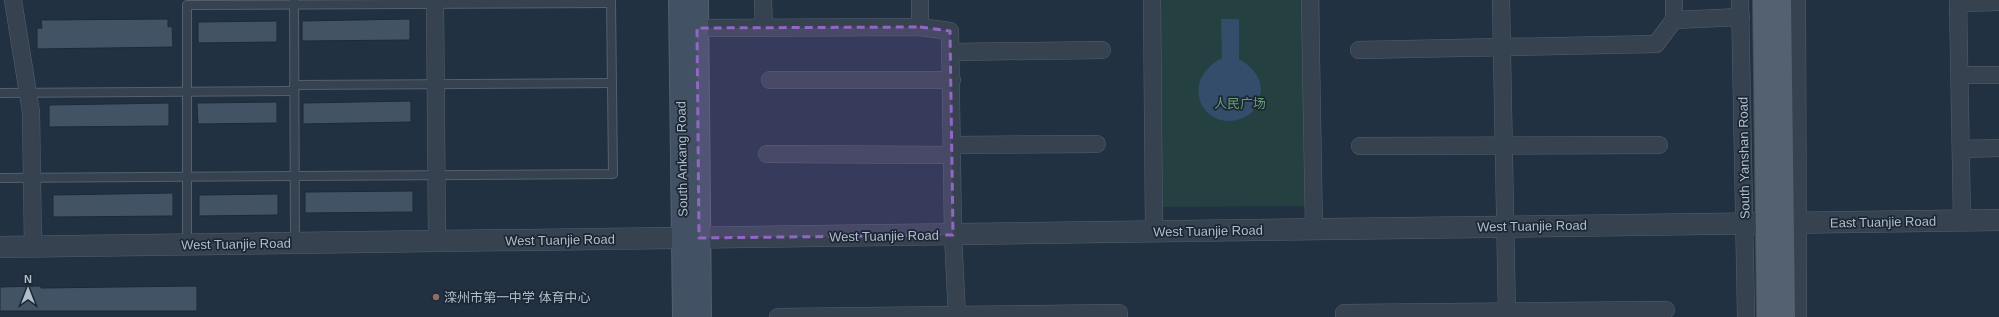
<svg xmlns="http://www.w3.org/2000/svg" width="1999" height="317" viewBox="0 0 1999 317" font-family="Arial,'Noto Sans SC',sans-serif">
  <rect width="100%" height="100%" fill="#213141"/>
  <path fill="#244041" d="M1159,0h161v206l-158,1z"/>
  <path fill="#334d6a" d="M1221,19h18v40c12,7 22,17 22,31 -1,10 -5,21 -14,26 -39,22 -73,-33 -25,-58z"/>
  <g fill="#425365" stroke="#1d2937">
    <path d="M168,19v8l4,-1 1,21 -136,2v-21h5l-1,-8z"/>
    <path d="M410,19v21l-108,1v-20z"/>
    <path d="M277,21v21l-79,1v-21z"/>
    <path d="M411,101v21l-108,2v-21z"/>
    <path d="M277,102v21l-79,1 -1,-21z"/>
    <path d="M169,103v23l-120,1v-22z"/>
    <path d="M413,191v21l-108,1v-21z"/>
    <path d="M173,193v23l-120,1v-22z"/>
    <path d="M278,194v21l-79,1v-21z"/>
    <path d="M41,286v2l156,-2v25h-197v-24z"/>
  </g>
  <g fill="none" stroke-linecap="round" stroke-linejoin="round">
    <defs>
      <g id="service">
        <path d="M294,0l1,243"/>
        <path d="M294,85l318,-2"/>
        <path d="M0,93l294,-2"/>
        <path d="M0,178l613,-4 -2,-174"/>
        <path d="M187,244v-239l424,-2"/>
      </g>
      <g id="minor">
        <path d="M13,0l18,112 2,135"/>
        <path d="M435,0l2,241"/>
        <path d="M763,0l1,28"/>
        <path d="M1152,0l2,232"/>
        <path d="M1310,0l4,229"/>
        <path d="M1501,0l6,317"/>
        <path d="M1740,0l6,317"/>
        <path d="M1797,0l1,317"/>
        <path d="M1958,0l4,221"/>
        <path d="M1958,3l41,-1"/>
        <path d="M1674,20v-20"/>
        <path d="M920,27v-27"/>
        <path d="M697,28l223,-1 30,4 3,204 4,82"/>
        <path d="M1359,50l297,-6 18,-24 67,-3"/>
        <path d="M951,52l151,-2"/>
        <path d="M1960,75h39"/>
        <path d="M770,80h182"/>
        <path d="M953,145l144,-1"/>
        <path d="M1360,146l299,-1"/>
        <path d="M1961,149l38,-1"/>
        <path d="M767,154l185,1"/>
        <path d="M778,317l341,-4v4"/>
        <path d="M1344,317v-4l322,-3"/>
      </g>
      <path id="tertiary" d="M0,247l1999,-27"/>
      <g id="secondary">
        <path d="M680,0l4,317"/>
        <path d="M697,0l3,317"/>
      </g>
      <g id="primary">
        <path d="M1764,0l4,317"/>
        <path d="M1780,0l4,317"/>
      </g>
    </defs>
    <use href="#service" stroke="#54606e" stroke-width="10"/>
    <use href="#minor" stroke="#54606e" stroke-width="18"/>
    <use href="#tertiary" stroke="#54606e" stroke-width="22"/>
    <use href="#secondary" stroke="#54606e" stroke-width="24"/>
    <use href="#primary" stroke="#424e5c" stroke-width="24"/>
    <use href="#service" stroke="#364250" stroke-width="8"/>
    <use href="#minor" stroke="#364250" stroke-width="17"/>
    <use href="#tertiary" stroke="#364250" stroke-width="21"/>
    <use href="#secondary" stroke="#435164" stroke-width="22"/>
    <use href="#primary" stroke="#546170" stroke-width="22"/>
  </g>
  <path fill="#9166c4" fill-opacity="0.2" stroke="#9166c4" stroke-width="3" stroke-dasharray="8 5" stroke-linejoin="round" d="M920,27l30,4 3,204 -254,3 -2,-210z"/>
  <circle fill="#8d6e63" stroke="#1b2735" stroke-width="1.5" cx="436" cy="297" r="4"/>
  <g text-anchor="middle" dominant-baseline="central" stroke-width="3.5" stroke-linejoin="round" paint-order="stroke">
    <g font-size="13" fill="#669f70" stroke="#1b2735">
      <text x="1240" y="103">人民广场</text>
    </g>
    <g font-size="13" fill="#b2bdcb" stroke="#1b2735">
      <text transform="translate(1744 158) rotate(-91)">South Yanshan Road</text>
      <text transform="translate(682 159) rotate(-91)">South Ankang Road</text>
      <text transform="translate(1883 222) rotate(-1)">East Tuanjie Road</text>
      <text transform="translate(1532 226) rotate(-1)">West Tuanjie Road</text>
      <text transform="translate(1208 231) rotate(-1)">West Tuanjie Road</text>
      <text transform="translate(884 236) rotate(-1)">West Tuanjie Road</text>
      <text transform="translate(560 240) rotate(-1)">West Tuanjie Road</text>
      <text transform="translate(236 244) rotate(-1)">West Tuanjie Road</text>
    </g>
    <g font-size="13" fill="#b2bdcb" stroke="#1b2735" text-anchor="start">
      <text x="444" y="297">滦州市第一中学 体育中心</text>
    </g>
  </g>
  <g transform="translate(28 289)" stroke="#1b2735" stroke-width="3" paint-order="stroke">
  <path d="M0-3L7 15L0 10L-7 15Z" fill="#b2bdcb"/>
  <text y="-6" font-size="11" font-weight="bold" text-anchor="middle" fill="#b2bdcb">N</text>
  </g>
</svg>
